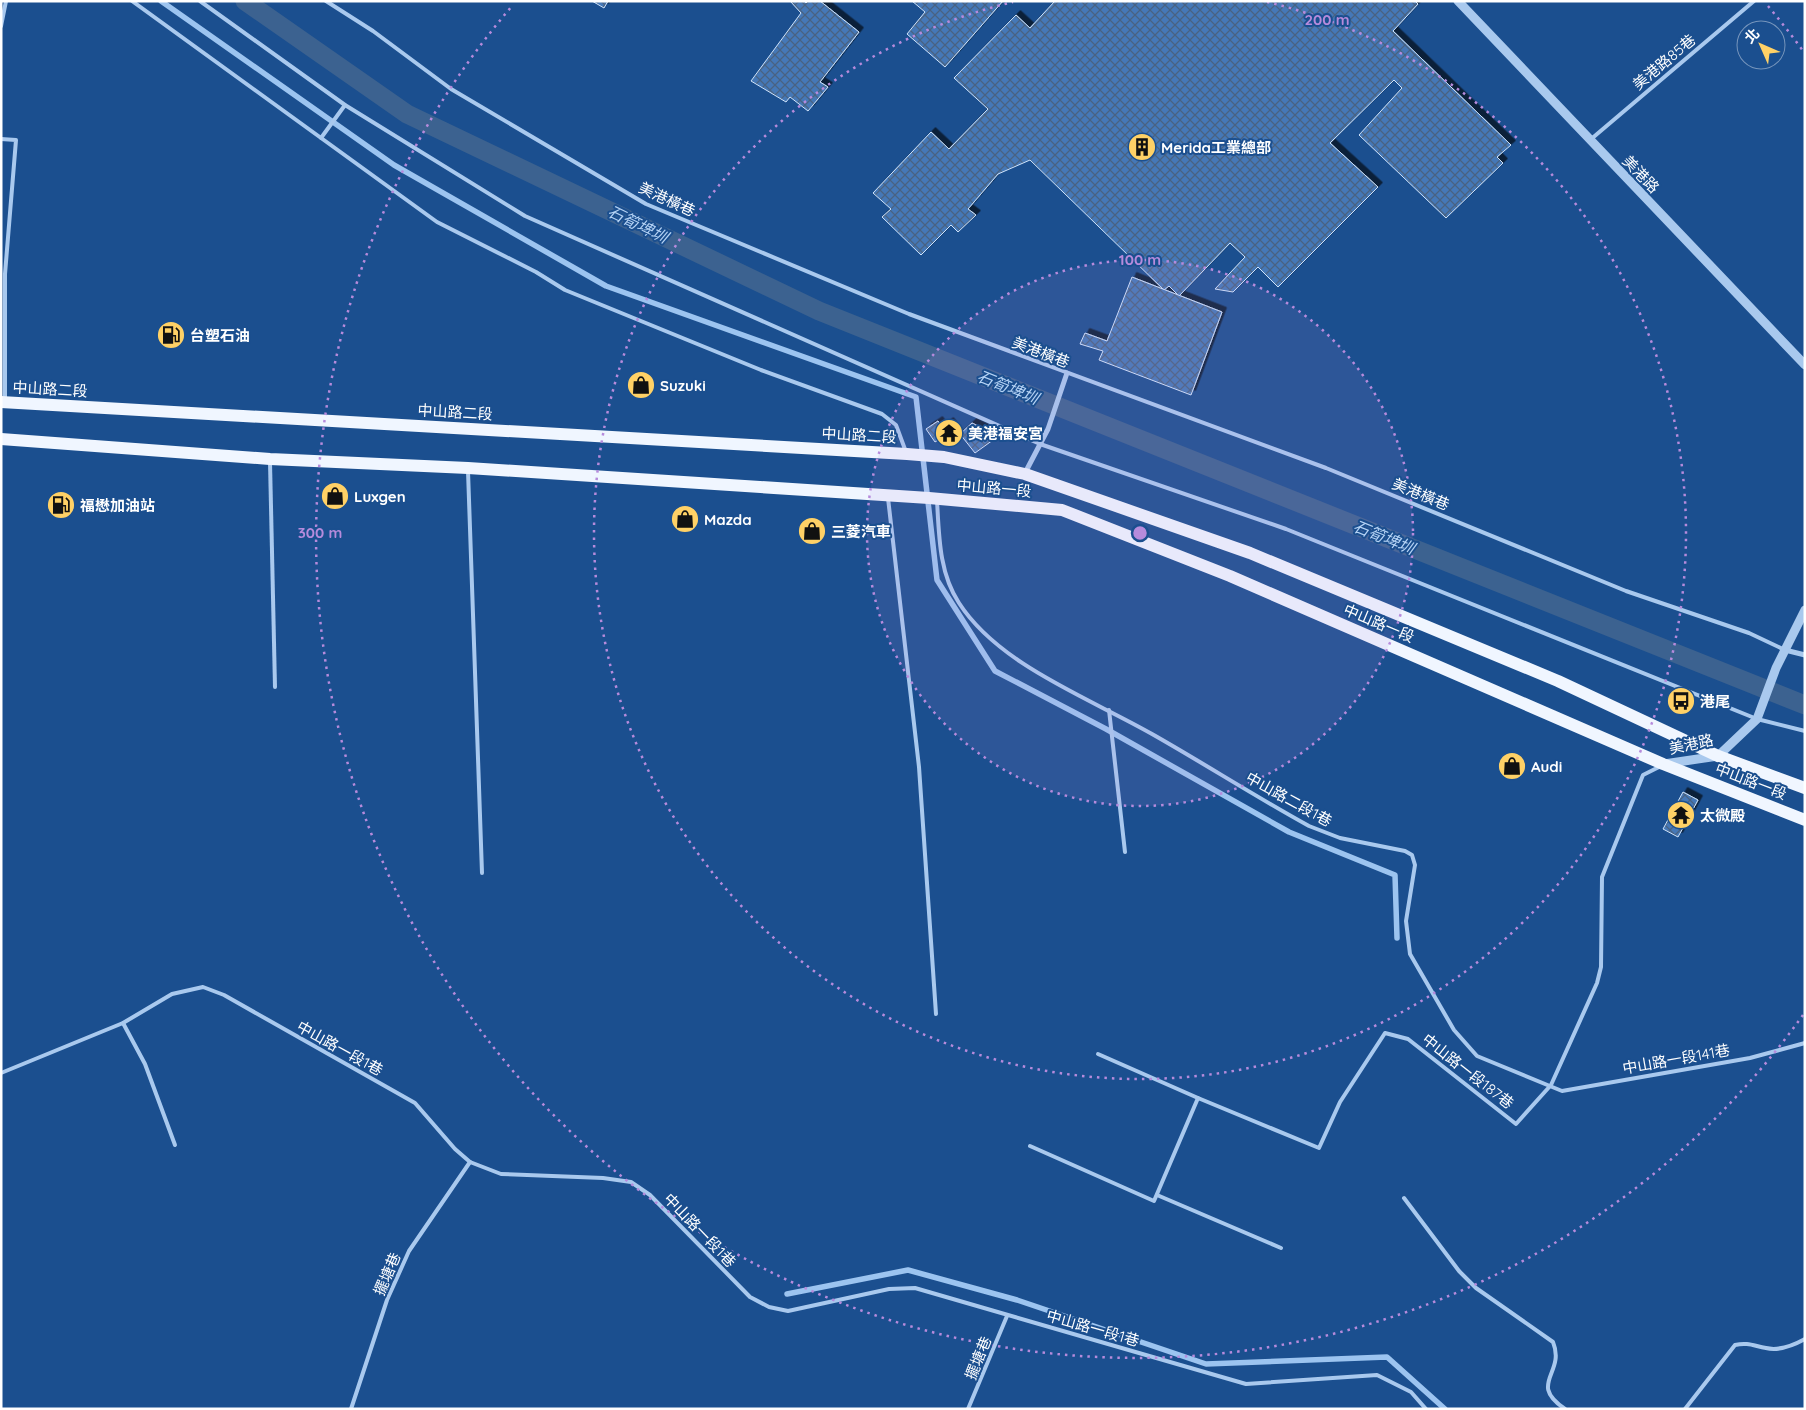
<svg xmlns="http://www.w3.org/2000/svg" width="1806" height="1410" viewBox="0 0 1806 1410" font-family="Quicksand,'Noto Sans TC',sans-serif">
  <defs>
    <pattern id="building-cross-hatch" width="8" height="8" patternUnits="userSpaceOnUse" patternTransform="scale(1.25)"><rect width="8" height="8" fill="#4478b7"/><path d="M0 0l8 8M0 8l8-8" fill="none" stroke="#486282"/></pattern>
    <filter id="shadow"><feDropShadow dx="4.5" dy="-4.5" stdDeviation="0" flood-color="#0009"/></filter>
  </defs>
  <rect width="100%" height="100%" fill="#1b4f8f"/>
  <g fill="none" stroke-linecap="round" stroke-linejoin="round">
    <g stroke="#9cc4f0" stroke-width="5.5">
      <path d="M161,1l233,164 212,121 310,111 21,183 58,91 111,58 183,103 106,43 2,63"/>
      <path d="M787,1294l121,-24 109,30 189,64 181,-7 58,52"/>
    </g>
    <path stroke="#3c6290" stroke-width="19" d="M245,1l162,113 412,197 986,394"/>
  </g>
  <g fill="url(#building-cross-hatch)" stroke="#cfe3fa" filter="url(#shadow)">
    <path d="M592,1h16l-4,7z"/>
    <path d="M790,1h14l2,2 2,-2h12l39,31 -39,50 8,5 -20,24 -18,-14 -4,5 -35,-21 50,-68z"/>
    <path d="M912,1h91l-58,66 -38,-33 18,-22z"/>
    <path d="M1055,1h360l3,3 -25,27 118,114 -14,12 6,6 -57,55 -87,-83 43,-47 -8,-8 -64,63 48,44 -100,100 -20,-20 -25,25 -18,-3 30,-32 -15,-14 -51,53 -10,-10 -5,4 -134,-130 -32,14 -30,35 8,6 -18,17 -7,-7 -30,30 -39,-38 9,-8 -18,-16 58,-61 18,17 39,-40 -34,-31 62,-63 14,13z"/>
    <path d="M1132,277l90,35 -31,83 -92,-35 4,-9 -23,-7 5,-11 22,8z"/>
    <path d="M938,421l3,4 -6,5 6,8 -6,4 -9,-13z"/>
    <path d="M949,422l11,14 -10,8 -11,-15z"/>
    <path d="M972,423l12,6 9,11 -18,13 -15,-19z"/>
    <path d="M1683,792l15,8 -20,37 -15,-8z"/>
  </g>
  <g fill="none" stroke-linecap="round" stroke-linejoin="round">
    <g stroke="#a9c9ee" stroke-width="4">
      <path d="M132,1l305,221 99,50 29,18 196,80 121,44 14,11 10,27"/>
      <path d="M200,1l145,104 180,111 515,228 246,85 471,190 48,12"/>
      <path d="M326,1l47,30 78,58 195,115 263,110 417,154 300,123 123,42 36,17"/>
      <path d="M1,26l5,-25"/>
      <path d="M321,138l24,-33"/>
      <path d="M1,139l15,1 -11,134v126"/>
      <path d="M1590,140l164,-139"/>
      <path d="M270,462l5,225"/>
      <path d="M468,471l14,402"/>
      <path d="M888,498l31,269 17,247"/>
      <path d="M937,500c2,35 2,73 22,103 40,62 130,95 193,131 53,30 104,63 157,92l31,12 65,13 7,4 3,10 -9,56 4,33 44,76 23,26 85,35 188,-33 55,-15"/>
      <path d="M1109,710l16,142"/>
      <path d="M123,1023l22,41 30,81"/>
      <path d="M1098,1054l100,44"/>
      <path d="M1,1073l122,-50 49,-29 31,-7 21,8 191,108 40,46 15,13 31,12 102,4 28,4 19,13 100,102 19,10 19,4 101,-22 26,-1 331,96 131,-9 34,17 15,17"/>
      <path d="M1030,1146l124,55 44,-103 121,50 21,-46 45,-69 23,6 108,85 35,-39 46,-102 4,-16 1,-90 41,-102 18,-9"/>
      <path d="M1157,1195l124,53"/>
      <path d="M1404,1198l55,73 17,17 77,54c13,32 -26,41 12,67"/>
      <path d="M351,1409l36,-109 22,-49 61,-89"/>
      <path d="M968,1409l39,-93"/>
      <path d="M1685,1409l50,-64c13,-3 19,1 31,3 12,3 28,-3 39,-9"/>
    </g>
    <g stroke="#a9c9ee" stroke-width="5">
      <path d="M1025,473l23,-44 19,-56"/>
      <path d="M1785,650l20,5"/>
    </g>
    <g stroke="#a9c9ee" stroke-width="9">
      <path d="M1458,1l347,364"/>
      <path d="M1664,764l54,-8 39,-37 19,-51 29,-58"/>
    </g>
    <g stroke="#f0f6ff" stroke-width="12">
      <path d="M1,402l906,52 37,3 81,17 225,79 308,128 160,75 87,32"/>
      <path d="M1,439l269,20 198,9 461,30 133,12 168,66 433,188 142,56"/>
    </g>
  </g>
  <circle cx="1140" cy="533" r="273" fill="#b68bdc" fill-opacity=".12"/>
  <g fill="none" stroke="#b68bdc" stroke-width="2.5" stroke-dasharray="2.5 5">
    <circle cx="1140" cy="533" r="273"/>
    <path d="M1267 2A546 546 0 1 1 1013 2"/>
    <path d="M1803 1015A820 820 0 1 1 512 6M1768 6A820 820 0 0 1 1803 51"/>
  </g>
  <defs>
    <symbol id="building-disc" viewBox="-11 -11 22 22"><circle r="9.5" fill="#ffd166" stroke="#1b4f8f"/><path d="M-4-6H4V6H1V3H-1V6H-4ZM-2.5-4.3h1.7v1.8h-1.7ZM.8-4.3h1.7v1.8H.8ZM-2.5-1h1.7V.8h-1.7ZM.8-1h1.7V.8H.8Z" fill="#111"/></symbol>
    <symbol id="fuel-disc" viewBox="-11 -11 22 22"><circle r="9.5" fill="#ffd166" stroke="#1b4f8f"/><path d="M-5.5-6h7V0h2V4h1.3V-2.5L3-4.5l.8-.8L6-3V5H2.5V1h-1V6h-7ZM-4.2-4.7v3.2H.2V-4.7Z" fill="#111"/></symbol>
    <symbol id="shop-disc" viewBox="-11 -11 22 22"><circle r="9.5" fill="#ffd166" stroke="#1b4f8f"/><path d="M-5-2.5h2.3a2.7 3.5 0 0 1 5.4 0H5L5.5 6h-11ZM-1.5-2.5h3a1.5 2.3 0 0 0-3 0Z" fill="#111"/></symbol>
    <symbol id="temple-disc" viewBox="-11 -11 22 22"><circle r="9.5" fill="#ffd166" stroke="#1b4f8f"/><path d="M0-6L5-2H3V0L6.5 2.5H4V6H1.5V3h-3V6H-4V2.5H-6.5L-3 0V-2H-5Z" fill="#111"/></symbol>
    <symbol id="bus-disc" viewBox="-11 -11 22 22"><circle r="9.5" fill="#ffd166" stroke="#1b4f8f"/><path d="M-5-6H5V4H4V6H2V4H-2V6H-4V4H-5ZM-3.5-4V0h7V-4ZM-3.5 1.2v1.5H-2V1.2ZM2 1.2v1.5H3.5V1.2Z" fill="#111"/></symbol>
  </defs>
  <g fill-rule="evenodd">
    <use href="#building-disc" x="1126" y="131" width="32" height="32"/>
    <use href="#fuel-disc" x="155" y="319" width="32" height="32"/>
    <use href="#shop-disc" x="625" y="369" width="32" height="32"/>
    <use href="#temple-disc" x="933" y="417" width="32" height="32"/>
    <use href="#shop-disc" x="319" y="480" width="32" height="32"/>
    <use href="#fuel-disc" x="45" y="489" width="32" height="32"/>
    <use href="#shop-disc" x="669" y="503" width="32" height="32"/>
    <use href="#shop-disc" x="796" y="515" width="32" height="32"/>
    <use href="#bus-disc" x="1665" y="685" width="32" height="32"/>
    <use href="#shop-disc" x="1496" y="750" width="32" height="32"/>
    <use href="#temple-disc" x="1665" y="799" width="32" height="32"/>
  </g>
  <g text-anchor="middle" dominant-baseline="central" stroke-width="4" stroke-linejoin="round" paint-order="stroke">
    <g font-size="15" fill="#fff" stroke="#1b4f8f">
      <text transform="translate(1664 62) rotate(-40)">美港路85巷</text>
      <text transform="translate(1641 174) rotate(46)">美港路</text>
      <text transform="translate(667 199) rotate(25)">美港橫巷</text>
      <text transform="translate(1041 352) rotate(21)">美港橫巷</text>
      <text transform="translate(50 389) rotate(3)">中山路二段</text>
      <text transform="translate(455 412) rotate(3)">中山路二段</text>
      <text transform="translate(859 435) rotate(3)">中山路二段</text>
      <text transform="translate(994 488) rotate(5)">中山路一段</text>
      <text transform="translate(1421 494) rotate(22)">美港橫巷</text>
      <text transform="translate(1379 623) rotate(23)">中山路一段</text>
      <text transform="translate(1691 744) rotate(-12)">美港路</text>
      <text transform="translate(1751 781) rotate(21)">中山路一段</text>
      <text transform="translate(1289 799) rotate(29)">中山路二段1巷</text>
      <text transform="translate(340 1048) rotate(29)">中山路一段1巷</text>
      <text transform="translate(1676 1059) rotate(-10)">中山路一段141巷</text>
      <text transform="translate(1468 1071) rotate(38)">中山路一段187巷</text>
      <text transform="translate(700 1230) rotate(46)">中山路一段1巷</text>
      <text transform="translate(387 1274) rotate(-67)">擺塘巷</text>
      <text transform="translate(1093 1328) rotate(16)">中山路一段1巷</text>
      <text transform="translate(978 1358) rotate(-68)">擺塘巷</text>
    </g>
    <g font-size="15" font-weight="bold" fill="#fff" stroke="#1b4f8f" text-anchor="start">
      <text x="1161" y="147">Merida工業總部</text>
      <text x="190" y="335">台塑石油</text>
      <text x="660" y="385">Suzuki</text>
      <text x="968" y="433">美港福安宮</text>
      <text x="354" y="496">Luxgen</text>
      <text x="80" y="505">福懋加油站</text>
      <text x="704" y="519">Mazda</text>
      <text x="831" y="531">三菱汽車</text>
      <text x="1700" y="701">港尾</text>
      <text x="1531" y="766">Audi</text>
      <text x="1700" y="815">太微殿</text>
    </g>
    <g font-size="16" font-style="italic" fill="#b5d3f5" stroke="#1b4f8f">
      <text transform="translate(638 224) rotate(26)">石筍埤圳</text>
      <text transform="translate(1008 387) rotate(22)">石筍埤圳</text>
      <text transform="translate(1384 537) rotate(22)">石筍埤圳</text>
    </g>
  </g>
  <circle cx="1140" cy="533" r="8" fill="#b68bdc" stroke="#1b4f8f" stroke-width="2.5"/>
  <g font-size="15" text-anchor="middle" font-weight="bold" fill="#b68bdc" stroke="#1b4f8f" stroke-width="4" stroke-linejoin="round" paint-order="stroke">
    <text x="1327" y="25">200 m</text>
    <text x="1140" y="265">100 m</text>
    <text x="320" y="538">300 m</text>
  </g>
  <rect width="1806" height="1410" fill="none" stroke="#ffffff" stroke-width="5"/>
  <g transform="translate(1761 45) rotate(315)"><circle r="24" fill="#1b4f8f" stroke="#7695bc"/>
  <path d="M0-4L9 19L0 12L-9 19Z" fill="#ffd166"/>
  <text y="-8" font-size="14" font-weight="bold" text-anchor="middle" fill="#ffffff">北</text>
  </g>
</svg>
